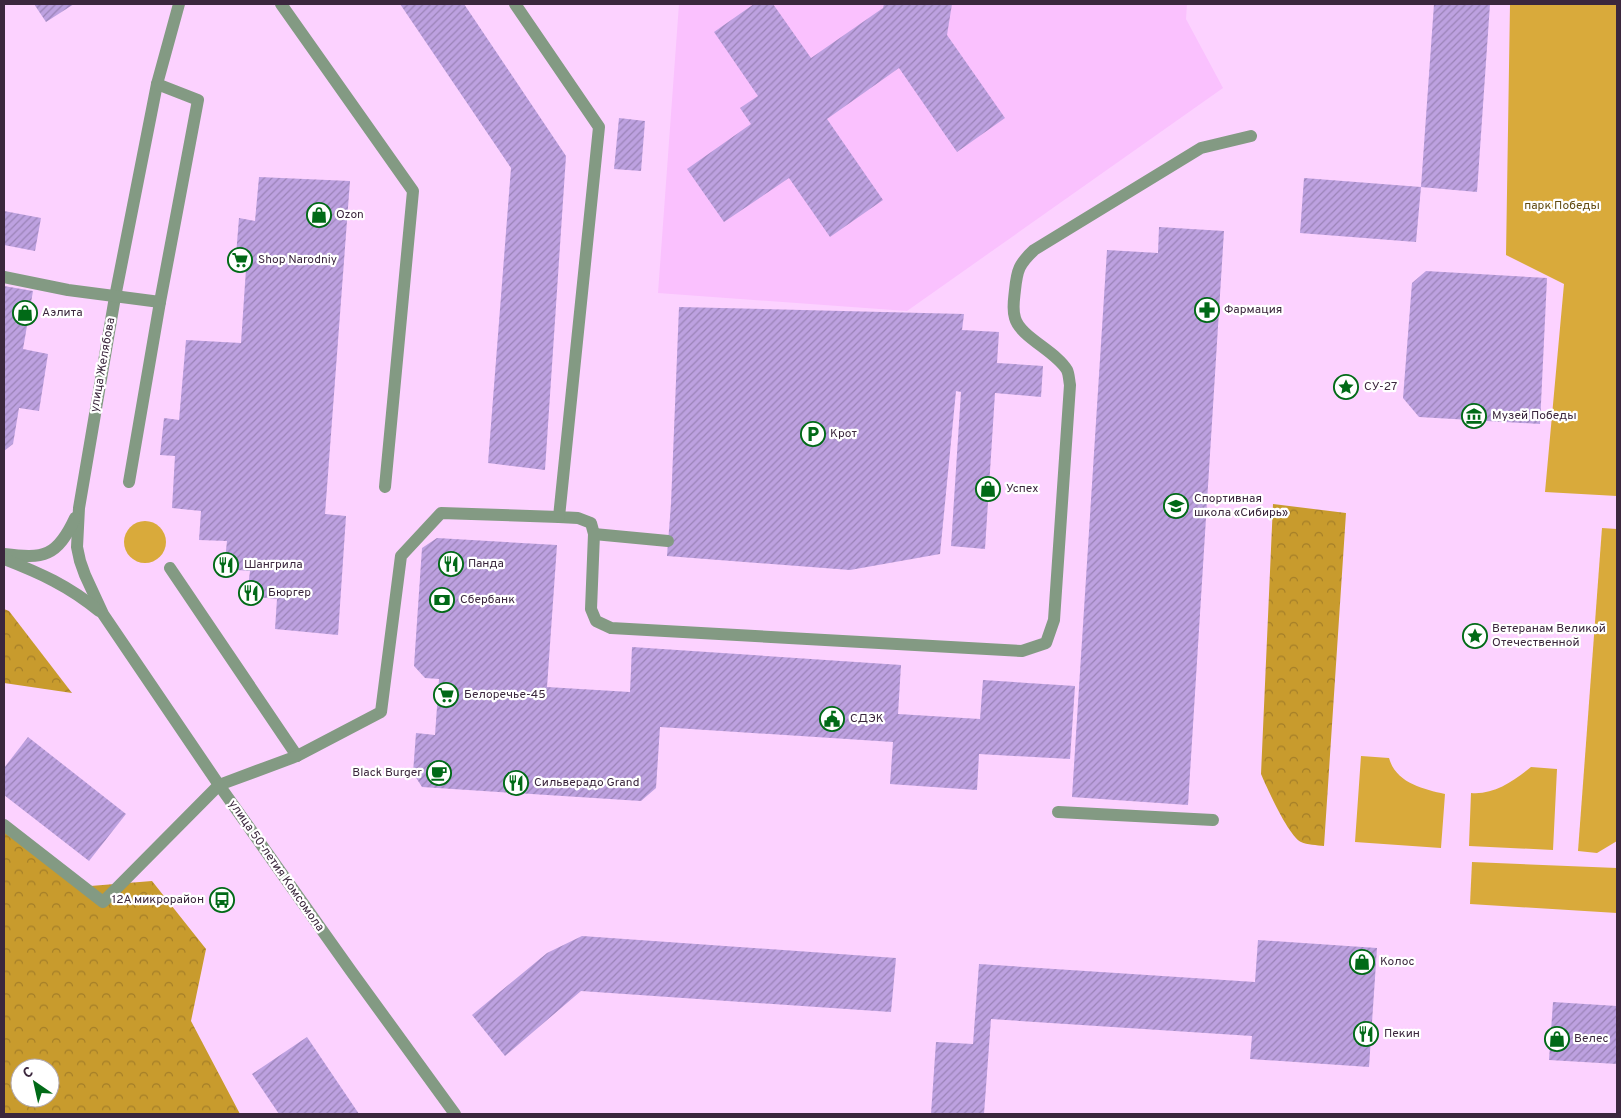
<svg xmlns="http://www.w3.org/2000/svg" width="1621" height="1118" viewBox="0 0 1621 1118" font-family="Overpass,sans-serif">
  <defs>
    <pattern id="forest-crowns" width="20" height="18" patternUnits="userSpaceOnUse" patternTransform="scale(1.25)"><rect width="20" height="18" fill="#c89b2d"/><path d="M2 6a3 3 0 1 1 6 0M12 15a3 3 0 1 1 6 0" fill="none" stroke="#a47e28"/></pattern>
    <pattern id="building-hatch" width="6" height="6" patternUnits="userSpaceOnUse" patternTransform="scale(1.25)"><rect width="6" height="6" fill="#bda1e0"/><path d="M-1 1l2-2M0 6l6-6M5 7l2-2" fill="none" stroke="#9b83b7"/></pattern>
  </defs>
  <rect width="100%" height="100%" fill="#fcd2ff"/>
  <path fill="#fac1fe" d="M679,4h508l-1,15 37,69 -316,223 -249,-18z"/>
  <g fill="#d9aa3b">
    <path d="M1510,4h107v492l-72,-4 19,-208 -58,-29z"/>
    <circle cx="145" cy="542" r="21"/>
    <path d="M1602,528l15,1v312l-20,12 -19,-2z"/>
    <path d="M1361,756l28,2c7,25 34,31 56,36l-4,54 -86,-6z"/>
    <path d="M1531,767l26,2 -4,81 -84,-4 2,-53c23,2 43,-12 60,-26z"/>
    <path d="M1472,862l145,6v45l-147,-9z"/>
  </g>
  <g fill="url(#forest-crowns)" fill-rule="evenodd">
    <path d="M1273,504l73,9 -22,333c-7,-1 -17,-1 -23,-4 -13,-7 -34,-54 -40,-68z"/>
    <path d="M4,609l5,2 63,82 -68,-10z"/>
    <path d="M4,823l74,64 74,-6 54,68 -15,72 49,93h-236zM20,1068h30v30h-30z"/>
  </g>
  <g fill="url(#building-hatch)">
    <path d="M34,4h40l-28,18z"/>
    <path d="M400,4h64l102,152 -21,314 -57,-7 23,-295z"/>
    <path d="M754,4h19l38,54 72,-50 1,-4h68l-5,31 58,83 -48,34 -58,-84 -72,51 56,81 -53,37 -41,-59 -65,44 -37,-53 64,-45 -11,-16 18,-12 -44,-64z"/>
    <path d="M1434,4h56l-13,188 -56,-5 -5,55 -116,-9 4,-55 117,9z"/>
    <path d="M619,118l26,3 -4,50 -27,-2z"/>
    <path d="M259,177l91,4 -25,333 21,2 -8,119 -63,-6 2,-30 -30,-3 3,-25 -26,-2 3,-28 -28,-1 2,-29 -29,-3 3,-52 -15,-1 4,-37 15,2 7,-80 55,3 5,-74 -11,-1 4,-50 16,3z"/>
    <path d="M4,211l37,7 -6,33 -31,-6z"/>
    <path d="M1159,227l65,4 -36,574 -116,-8 35,-547 51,3z"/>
    <path d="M1426,271l121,7 -7,146 -121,-7 -16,-19 9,-115z"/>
    <path d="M4,286l29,5 -10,58 25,5 -9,57 -20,-3 -6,36 -9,7z"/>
    <path d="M679,307l285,7 -2,16 37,2 -2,31 46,3 -2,31 -46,-4 -10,156 -34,-3 10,-154 -5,-1 -16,163 -90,16 -183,-14 4,-52z"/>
    <path d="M437,538l120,7 -10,142 83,5 2,-45 269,18 -3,49 82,5 3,-39 92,6 -5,73 -91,-5 -2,36 -87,-6 3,-42 -233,-15 -4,61 -15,13 -219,-14 -9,-14 3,-40 19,2 4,-56 -14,-1 -11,-12 8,-118z"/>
    <path d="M28,737l98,77 -37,47 -85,-66v-27z"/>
    <path d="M582,936l314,22 -5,54 -310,-21 -76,65 -33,-41 75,-62z"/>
    <path d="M1258,940l119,8 -8,119 -119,-8 2,-23 -261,-17 -7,95h-53l5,-72 37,2 6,-80 276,18z"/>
    <path d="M1553,1002l64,4v58l-68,-4z"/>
    <path d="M307,1037l52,77h-80l-27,-40z"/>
  </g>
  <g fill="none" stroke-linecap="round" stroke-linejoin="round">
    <g stroke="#839a83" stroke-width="12">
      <path d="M179,4l-22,80 -42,213 -36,211 -2,39 3,14 5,14 18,39 116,171 132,186 104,143"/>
      <path d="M281,4l132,187 -28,296"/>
      <path d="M515,4l84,123 -40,390 19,1 13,5 3,11 -3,75 5,12 15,7 411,23 24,-8 8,-23 16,-235c-1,-5 -1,-11 -3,-15 -11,-19 -47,-33 -52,-52 -3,-9 -1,-18 0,-28 2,-20 4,-26 19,-40l167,-102 50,-12"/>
      <path d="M4,277l64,13 92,12"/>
      <path d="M129,482l31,-180 38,-202 -41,-16"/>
      <path d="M594,534l74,7"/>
      <path d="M4,554c40,5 53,3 71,-36"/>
      <path d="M4,559c36,14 65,27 95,52"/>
      <path d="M170,568l127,188"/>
      <path d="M1058,812l155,8"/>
      <path d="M4,825l99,77 116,-117 78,-29 84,-44 20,-156 40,-43 118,4"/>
    </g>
  </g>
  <defs>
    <symbol id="shop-ring" viewBox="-11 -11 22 22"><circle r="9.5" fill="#fff" stroke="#016a17" stroke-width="1.5"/><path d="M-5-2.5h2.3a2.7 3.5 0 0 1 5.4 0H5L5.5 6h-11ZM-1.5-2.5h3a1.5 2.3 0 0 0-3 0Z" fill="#016a17"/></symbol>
    <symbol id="supermarket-ring" viewBox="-11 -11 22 22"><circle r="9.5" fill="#fff" stroke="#016a17" stroke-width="1.5"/><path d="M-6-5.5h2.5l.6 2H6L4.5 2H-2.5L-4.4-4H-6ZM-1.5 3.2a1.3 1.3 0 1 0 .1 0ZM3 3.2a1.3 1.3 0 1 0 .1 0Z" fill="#016a17"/></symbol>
    <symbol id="pharmacy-ring" viewBox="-11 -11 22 22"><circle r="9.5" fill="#fff" stroke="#016a17" stroke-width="1.5"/><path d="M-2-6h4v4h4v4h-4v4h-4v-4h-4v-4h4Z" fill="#016a17"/></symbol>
    <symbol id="sight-ring" viewBox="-11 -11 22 22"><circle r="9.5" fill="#fff" stroke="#016a17" stroke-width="1.5"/><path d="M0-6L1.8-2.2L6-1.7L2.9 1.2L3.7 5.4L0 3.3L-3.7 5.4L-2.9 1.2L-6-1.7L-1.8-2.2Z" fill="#016a17"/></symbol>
    <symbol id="museum-ring" viewBox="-11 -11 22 22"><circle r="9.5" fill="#fff" stroke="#016a17" stroke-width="1.5"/><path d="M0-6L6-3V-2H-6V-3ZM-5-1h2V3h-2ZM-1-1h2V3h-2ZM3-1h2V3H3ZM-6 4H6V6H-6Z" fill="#016a17"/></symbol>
    <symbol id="parking-ring" viewBox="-11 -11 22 22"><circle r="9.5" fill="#fff" stroke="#016a17" stroke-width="1.5"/><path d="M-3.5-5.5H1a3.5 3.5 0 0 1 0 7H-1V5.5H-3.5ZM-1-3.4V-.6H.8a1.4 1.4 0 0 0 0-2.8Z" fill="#016a17"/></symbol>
    <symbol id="school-ring" viewBox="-11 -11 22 22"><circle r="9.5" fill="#fff" stroke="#016a17" stroke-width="1.5"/><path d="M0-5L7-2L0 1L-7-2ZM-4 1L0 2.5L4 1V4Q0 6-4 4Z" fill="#016a17"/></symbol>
    <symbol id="restaurant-ring" viewBox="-11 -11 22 22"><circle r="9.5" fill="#fff" stroke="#016a17" stroke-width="1.5"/><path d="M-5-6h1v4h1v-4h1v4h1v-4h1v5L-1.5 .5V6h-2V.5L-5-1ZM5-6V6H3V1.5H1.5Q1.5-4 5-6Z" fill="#016a17"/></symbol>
    <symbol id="bank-ring" viewBox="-11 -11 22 22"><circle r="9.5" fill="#fff" stroke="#016a17" stroke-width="1.5"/><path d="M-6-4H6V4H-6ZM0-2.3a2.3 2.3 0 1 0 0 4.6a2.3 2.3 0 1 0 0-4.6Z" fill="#016a17"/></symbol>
    <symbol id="civic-ring" viewBox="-11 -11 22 22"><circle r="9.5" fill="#fff" stroke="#016a17" stroke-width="1.5"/><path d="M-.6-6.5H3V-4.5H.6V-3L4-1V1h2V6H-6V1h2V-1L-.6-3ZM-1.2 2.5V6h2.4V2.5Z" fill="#016a17"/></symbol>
    <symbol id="cafe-ring" viewBox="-11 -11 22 22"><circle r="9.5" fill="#fff" stroke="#016a17" stroke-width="1.5"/><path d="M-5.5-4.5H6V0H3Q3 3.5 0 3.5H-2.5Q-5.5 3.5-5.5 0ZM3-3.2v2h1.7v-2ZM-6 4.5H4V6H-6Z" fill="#016a17"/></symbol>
    <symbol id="bus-ring" viewBox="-11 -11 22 22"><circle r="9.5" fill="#fff" stroke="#016a17" stroke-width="1.5"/><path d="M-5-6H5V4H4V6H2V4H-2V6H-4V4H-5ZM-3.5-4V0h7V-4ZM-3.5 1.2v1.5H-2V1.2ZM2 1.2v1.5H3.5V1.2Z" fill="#016a17"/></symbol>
  </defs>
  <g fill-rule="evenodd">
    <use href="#shop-ring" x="305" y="201" width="28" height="28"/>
    <use href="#supermarket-ring" x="226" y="246" width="28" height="28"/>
    <use href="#pharmacy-ring" x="1193" y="296" width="28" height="28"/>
    <use href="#shop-ring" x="11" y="299" width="28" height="28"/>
    <use href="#sight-ring" x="1332" y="373" width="28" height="28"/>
    <use href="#museum-ring" x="1460" y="402" width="28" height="28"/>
    <use href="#parking-ring" x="799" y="420" width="28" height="28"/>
    <use href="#shop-ring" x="974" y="475" width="28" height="28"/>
    <use href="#school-ring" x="1162" y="492" width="28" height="28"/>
    <use href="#restaurant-ring" x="437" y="550" width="28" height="28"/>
    <use href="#restaurant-ring" x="212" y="551" width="28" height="28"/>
    <use href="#restaurant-ring" x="237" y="579" width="28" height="28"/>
    <use href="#bank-ring" x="428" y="586" width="28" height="28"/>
    <use href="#sight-ring" x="1461" y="622" width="28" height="28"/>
    <use href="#supermarket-ring" x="432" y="681" width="28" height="28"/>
    <use href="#civic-ring" x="818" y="705" width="28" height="28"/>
    <use href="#cafe-ring" x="425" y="759" width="28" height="28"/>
    <use href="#restaurant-ring" x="502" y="769" width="28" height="28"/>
    <use href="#bus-ring" x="208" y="886" width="28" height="28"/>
    <use href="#shop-ring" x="1348" y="948" width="28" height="28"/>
    <use href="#restaurant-ring" x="1352" y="1020" width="28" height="28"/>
    <use href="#shop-ring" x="1543" y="1025" width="28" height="28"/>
  </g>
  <g text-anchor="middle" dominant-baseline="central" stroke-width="4.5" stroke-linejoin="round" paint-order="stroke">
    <g font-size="12" fill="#624b12" stroke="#fff">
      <text x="1562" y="206">парк Победы</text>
    </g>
    <g font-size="12" fill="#3b273d" stroke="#fff" text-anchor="start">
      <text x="336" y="215">Ozon</text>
      <text x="258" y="260">Shop Narodniy</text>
      <text x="1224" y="310">Фармация</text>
      <text x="42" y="313">Аэлита</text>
      <text x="1364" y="387">СУ-27</text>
      <text x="1492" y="416">Музей Победы</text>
      <text x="830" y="434">Крот</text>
      <text x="1006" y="489">Успех</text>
      <text x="1194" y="499">Спортивная<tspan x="1194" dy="14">школа «Сибирь»</tspan></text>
      <text x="468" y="564">Панда</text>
      <text x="244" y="565">Шангрила</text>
      <text x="268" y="593">Бюргер</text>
      <text x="460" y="600">Сбербанк</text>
      <text x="1492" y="629">Ветеранам Великой<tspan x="1492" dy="14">Отечественной</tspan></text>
      <text x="464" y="695">Белоречье-45</text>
      <text x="850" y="719">СДЭК</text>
      <text x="422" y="773" text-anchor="end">Black Burger</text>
      <text x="534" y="783">Сильверадо Grand</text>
      <text x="204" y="900" text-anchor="end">12А микрорайон</text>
      <text x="1380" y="962">Колос</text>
      <text x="1384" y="1034">Пекин</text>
      <text x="1574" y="1039">Велес</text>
    </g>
    <g font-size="12" fill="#3b273d" stroke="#fff">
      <text transform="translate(103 365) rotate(-80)">улица Желябова</text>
      <text transform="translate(276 866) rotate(55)">улица 50-летия Комсомола</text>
    </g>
  </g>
  <rect width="1621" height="1118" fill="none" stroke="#3b273d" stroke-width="10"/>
  <g transform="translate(35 1083) rotate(326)"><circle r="24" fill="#ffffff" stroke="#b1a9b1"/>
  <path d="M0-4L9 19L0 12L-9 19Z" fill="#016a17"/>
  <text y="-8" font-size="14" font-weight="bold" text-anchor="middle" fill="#3b273d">С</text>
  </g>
</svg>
